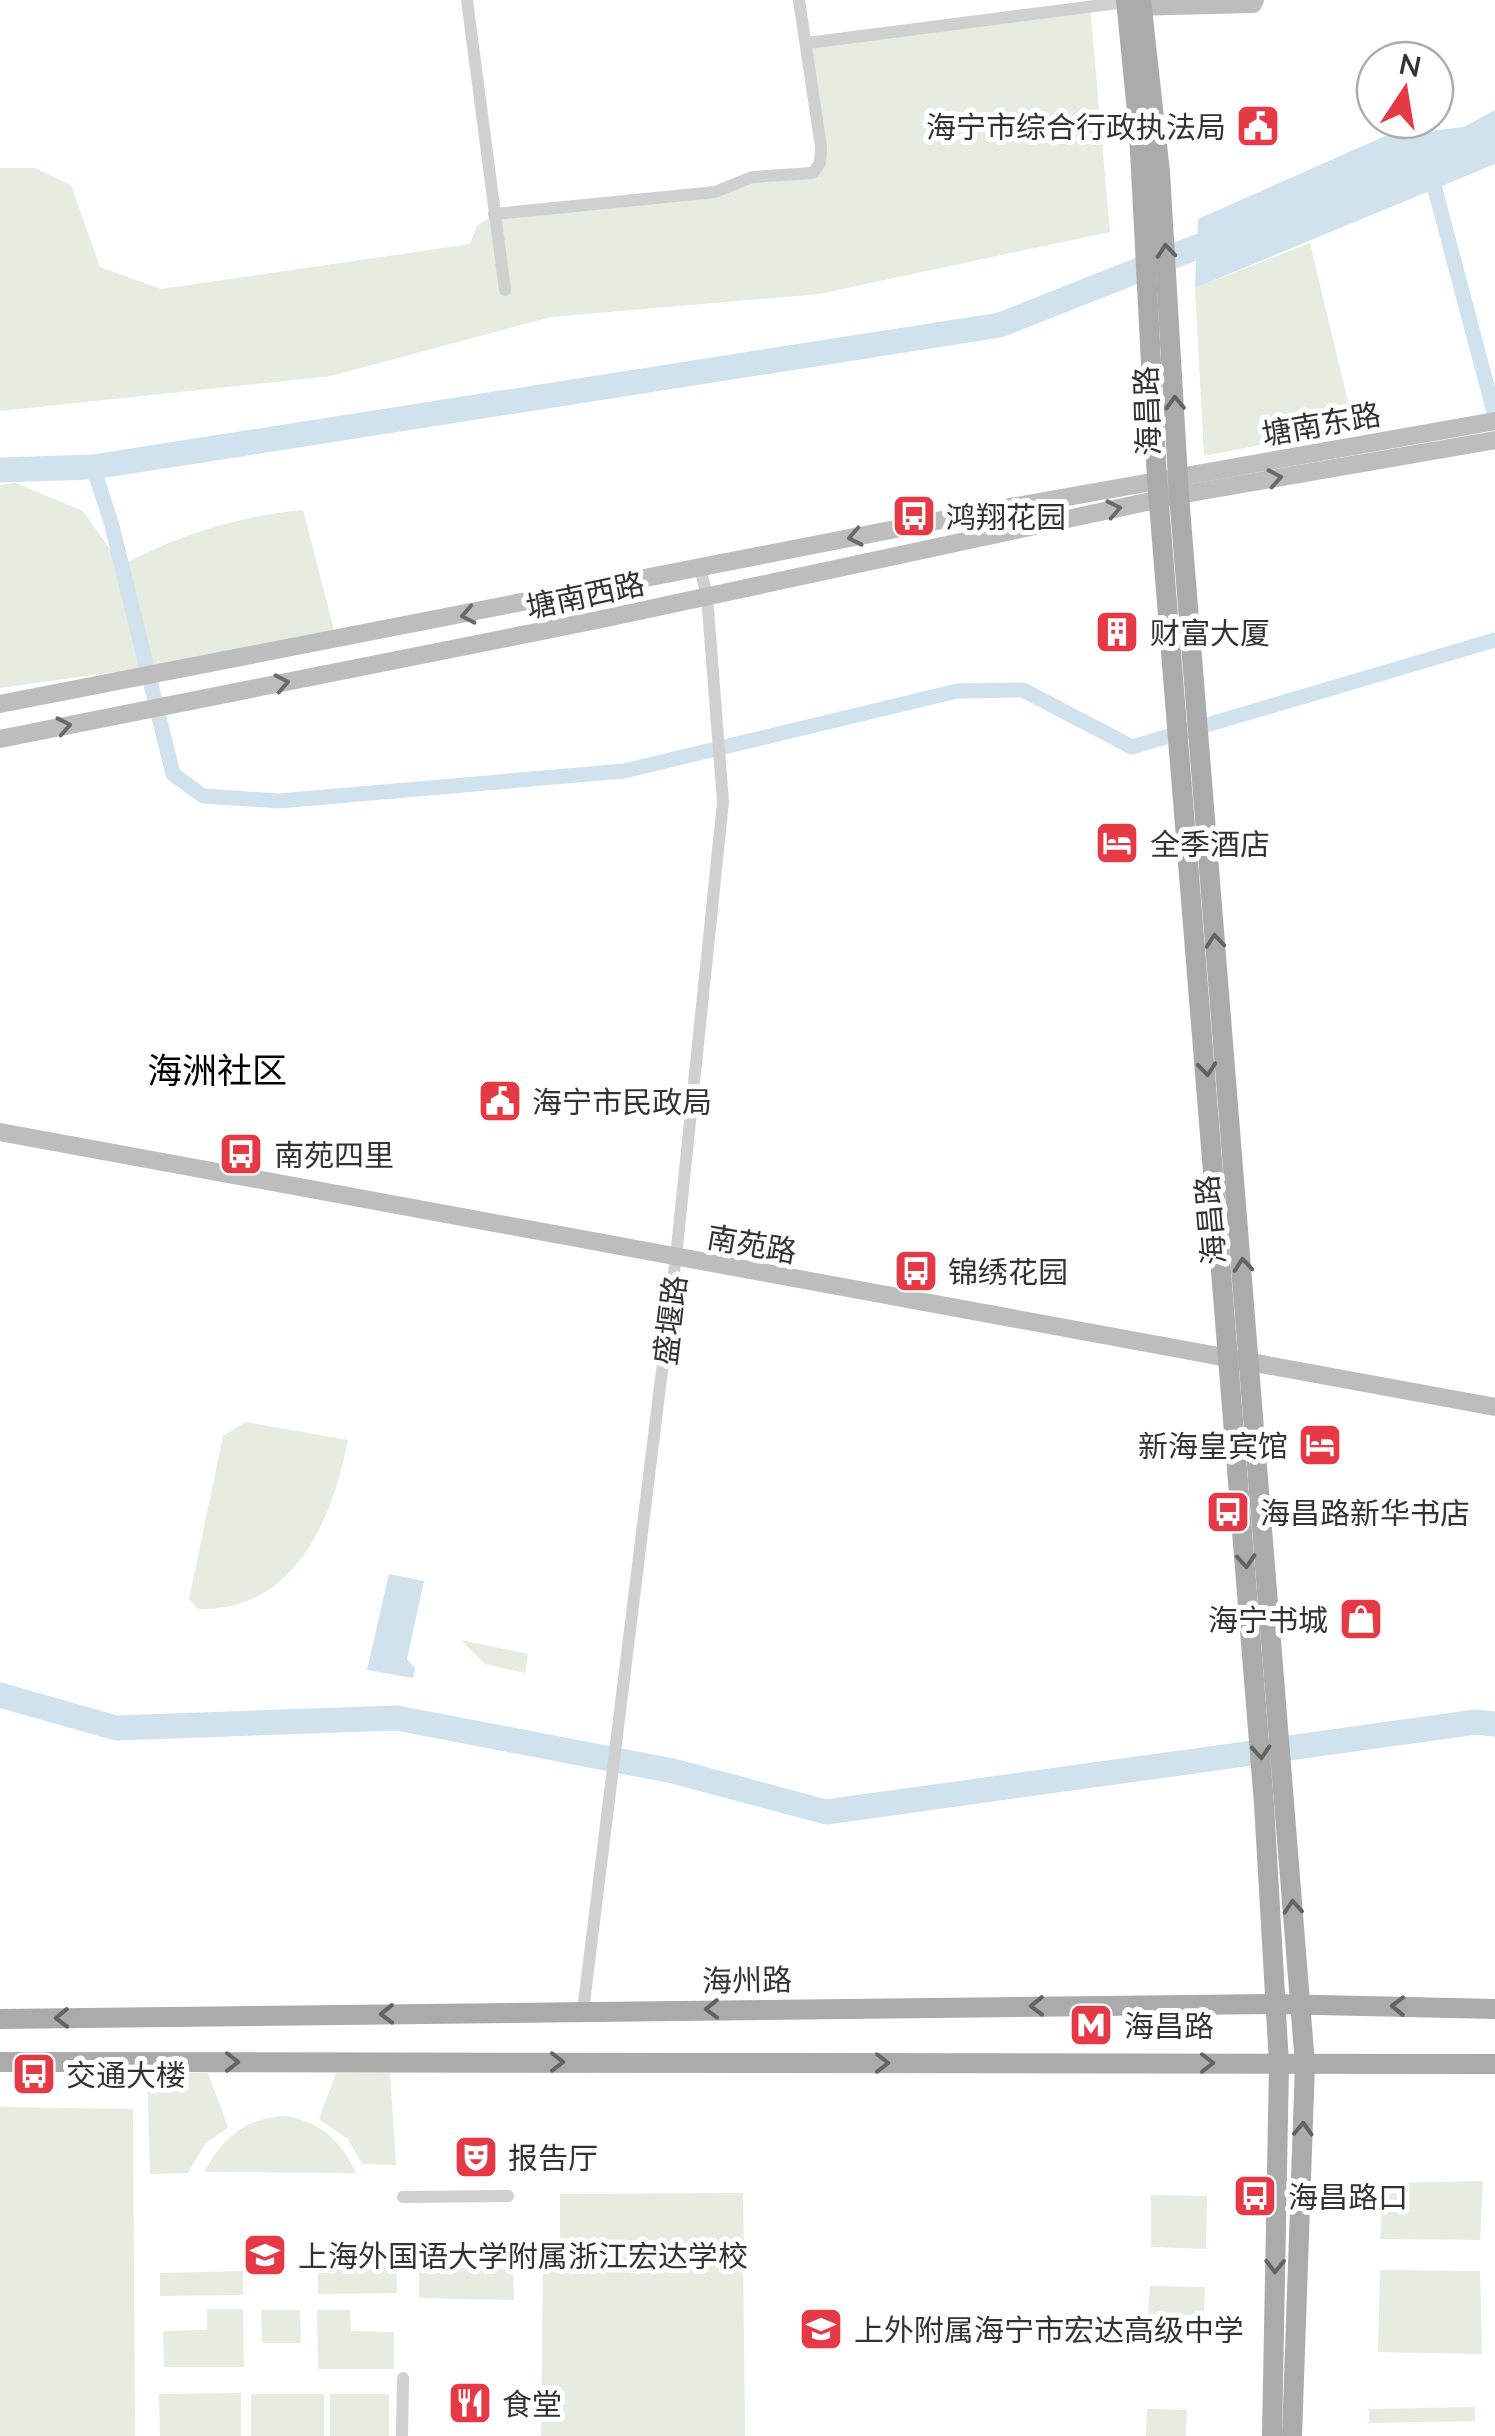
<svg xmlns="http://www.w3.org/2000/svg" width="1495" height="2436" viewBox="0 0 1495 2436" font-family="Lato,'Noto Sans SC',sans-serif">
  <rect width="100%" height="100%" fill="#fff"/>
  <g fill="#e6ecdf">
    <path d="M1090,6l20,226 -291,62 -268,23 -220,59 -331,35v-243h35l36,17 29,82 61,22 309,-45 7,-18 17,-12 221,-22 37,-15 47,1 21,-15 -13,-120z"/>
    <path d="M1310,243l44,184 -150,29 -9,-168z"/>
    <path d="M16,483l67,28 39,55c51,-30 122,-51 181,-56l34,131 -337,47v-203z"/>
    <path d="M245,1422l103,18c-16,81 -53,171 -150,169l-9,-10 34,-163z"/>
    <path d="M461,1640l67,14 -3,19 -40,-9z"/>
    <path d="M147,2073h61l20,54 -23,17 -17,29 -38,1z"/>
    <path d="M336,2073h54l6,92 -34,-1 -14,-25 -29,-20z"/>
    <path d="M0,2107l133,2 2,327h-135z"/>
    <path d="M287,2116c35,7 54,25 69,57l-152,-1c19,-34 41,-55 83,-56z"/>
    <path d="M1483,2181l-3,59 -100,-1 4,-56z"/>
    <path d="M743,2193l1,59 -184,1v-59z"/>
    <path d="M1151,2195l56,1 -1,53 -55,-2z"/>
    <path d="M543,2255h200l2,181h-204z"/>
    <path d="M419,2267l94,2 1,31 -95,-2z"/>
    <path d="M396,2268l1,25 -79,1v-25z"/>
    <path d="M1380,2270l100,1 2,83 -104,-2z"/>
    <path d="M243,2271v24l-83,1v-23z"/>
    <path d="M1150,2286l55,1 -1,28 -56,-1z"/>
    <path d="M207,2309h36l1,58h-80l-1,-36 44,-1z"/>
    <path d="M261,2310h39l1,33h-39z"/>
    <path d="M317,2310h33l1,21 43,1v37h-76z"/>
    <path d="M241,2393v43h-81l-1,-42z"/>
    <rect x="251" y="2394" width="73" height="42"/>
    <rect x="330" y="2394" width="59" height="42"/>
    <path d="M1475,2407v14l-106,2v-14z"/>
    <path d="M1147,2409l40,1 -1,26h-40z"/>
  </g>
  <g fill="#cfe2ee">
    <path d="M1495,110v54l-300,124 3,-69 187,-83 79,-9z"/>
    <path d="M389,1574l35,7 -17,78 8,9 -2,10 -46,-8z"/>
  </g>
  <g fill="none" stroke-linecap="round" stroke-linejoin="round">
    <g stroke="#cfe2ee" stroke-width="15">
      <path d="M1431,174l64,242"/>
      <path d="M93,467l18,55 62,252 30,22 76,5 345,-30 333,-80 66,-1 109,57 363,-107"/>
    </g>
    <g stroke="#cfe2ee" stroke-width="25">
      <path d="M0,470l93,-3 907,-142 227,-90"/>
      <path d="M0,1695l116,33 281,-10 276,53 153,41 650,-90 19,2"/>
    </g>
    <g stroke="#d0d0d0" stroke-width="12">
      <path d="M467,0l38,290"/>
      <path d="M807,43l319,-41"/>
      <path d="M494,214l221,-22 37,-15 61,-4 7,-10 1,-16 -22,-147"/>
      <path d="M583,2011l93,-754 47,-455 -16,-206 -7,-28"/>
      <path d="M403,2197l105,-1"/>
      <path d="M402,2436l1,-58"/>
    </g>
    <g stroke="#bdbdbd" stroke-width="18">
      <path d="M1132,7l121,-3 2,-4"/>
      <path d="M0,704l988,-193 507,-90"/>
      <path d="M0,739l602,-120 577,-124 316,-55"/>
      <path d="M0,1132l1495,275"/>
    </g>
    <g stroke="#ababab" stroke-width="20">
      <path d="M1126,0l13,132 18,347 107,1325 15,260 -7,372"/>
      <path d="M1141,0l19,172 19,323 126,1569 -13,372"/>
      <path d="M0,2019l1275,-15 220,5"/>
      <path d="M0,2062l1495,2"/>
    </g>
  </g>
  <defs><path id="oneway-chevron" d="M-2-3.5L2.5 0L-2 3.5" fill="none" stroke-width="1.6" stroke-linecap="round" stroke-linejoin="round" transform="scale(2.5)"/></defs>
  <g stroke="#636363">
    <use href="#oneway-chevron" transform="translate(1166 251) rotate(-95)"/>
    <use href="#oneway-chevron" transform="translate(1175 403) rotate(-92)"/>
    <use href="#oneway-chevron" transform="translate(1215 941) rotate(-95)"/>
    <use href="#oneway-chevron" transform="translate(1207 1069) rotate(85)"/>
    <use href="#oneway-chevron" transform="translate(1243 1265) rotate(-95)"/>
    <use href="#oneway-chevron" transform="translate(1246 1561) rotate(86)"/>
    <use href="#oneway-chevron" transform="translate(1261 1752) rotate(86)"/>
    <use href="#oneway-chevron" transform="translate(1293 1907) rotate(-94)"/>
    <use href="#oneway-chevron" transform="translate(1037 2006) rotate(179)"/>
    <use href="#oneway-chevron" transform="translate(1398 2006) rotate(-179)"/>
    <use href="#oneway-chevron" transform="translate(712 2009) rotate(179)"/>
    <use href="#oneway-chevron" transform="translate(387 2014) rotate(179)"/>
    <use href="#oneway-chevron" transform="translate(62 2018) rotate(179)"/>
    <use href="#oneway-chevron" transform="translate(232 2062)"/>
    <use href="#oneway-chevron" transform="translate(557 2062)"/>
    <use href="#oneway-chevron" transform="translate(882 2063)"/>
    <use href="#oneway-chevron" transform="translate(1207 2063)"/>
    <use href="#oneway-chevron" transform="translate(1303 2129) rotate(-88)"/>
    <use href="#oneway-chevron" transform="translate(1275 2266) rotate(91)"/>
  </g>
  <g stroke="#6a6a6a">
    <use href="#oneway-chevron" transform="translate(1275 478) rotate(-10)"/>
    <use href="#oneway-chevron" transform="translate(1114 509) rotate(-11)"/>
    <use href="#oneway-chevron" transform="translate(855 537) rotate(169)"/>
    <use href="#oneway-chevron" transform="translate(468 615) rotate(169)"/>
    <use href="#oneway-chevron" transform="translate(282 683) rotate(-11)"/>
    <use href="#oneway-chevron" transform="translate(64 726) rotate(-11)"/>
  </g>
  <defs>
    <symbol id="civic-square" viewBox="-11 -11 22 22"><rect x="-9" y="-9" width="18" height="18" rx="4" fill="#e63946" stroke="#fff"/><path d="M-.6-6.5H3V-4.5H.6V-3L4-1V1h2V6H-6V1h2V-1L-.6-3ZM-1.2 2.5V6h2.4V2.5Z" fill="#fff"/></symbol>
    <symbol id="bus-square" viewBox="-11 -11 22 22"><rect x="-9" y="-9" width="18" height="18" rx="4" fill="#e63946" stroke="#fff"/><path d="M-5-6H5V4H4V6H2V4H-2V6H-4V4H-5ZM-3.5-4V0h7V-4ZM-3.5 1.2v1.5H-2V1.2ZM2 1.2v1.5H3.5V1.2Z" fill="#fff"/></symbol>
    <symbol id="building-square" viewBox="-11 -11 22 22"><rect x="-9" y="-9" width="18" height="18" rx="4" fill="#e63946" stroke="#fff"/><path d="M-4-6H4V6H1V3H-1V6H-4ZM-2.5-4.3h1.7v1.8h-1.7ZM.8-4.3h1.7v1.8H.8ZM-2.5-1h1.7V.8h-1.7ZM.8-1h1.7V.8H.8Z" fill="#fff"/></symbol>
    <symbol id="hotel-square" viewBox="-11 -11 22 22"><rect x="-9" y="-9" width="18" height="18" rx="4" fill="#e63946" stroke="#fff"/><path d="M-6-4.5h1.5V1H6V5H4.5V3h-9V5H-6ZM-4 0a1.8 1.8 0 1 1 3.6 0ZM.5 0V-2.5h3Q6-2.5 6 0Z" fill="#fff"/></symbol>
    <symbol id="shop-square" viewBox="-11 -11 22 22"><rect x="-9" y="-9" width="18" height="18" rx="4" fill="#e63946" stroke="#fff"/><path d="M-5-2.5h2.3a2.7 3.5 0 0 1 5.4 0H5L5.5 6h-11ZM-1.5-2.5h3a1.5 2.3 0 0 0-3 0Z" fill="#fff"/></symbol>
    <symbol id="metro-square" viewBox="-11 -11 22 22"><rect x="-9" y="-9" width="18" height="18" rx="4" fill="#e63946" stroke="#fff"/><path d="M-5.5 5V-5H-3L0 0L3-5H5.5V5H3V-.5L0 4L-3-.5V5Z" fill="#fff"/></symbol>
    <symbol id="theatre-square" viewBox="-11 -11 22 22"><rect x="-9" y="-9" width="18" height="18" rx="4" fill="#e63946" stroke="#fff"/><path d="M-5-5.5Q0-4 5-5.5V0Q5 5 0 6Q-5 5-5 0ZM-3.3-2.5H-1v1.5H-3.3ZM1-2.5H3.3v1.5H1ZM-2.8 1Q0 5.5 2.8 1Z" fill="#fff"/></symbol>
    <symbol id="school-square" viewBox="-11 -11 22 22"><rect x="-9" y="-9" width="18" height="18" rx="4" fill="#e63946" stroke="#fff"/><path d="M0-5L7-2L0 1L-7-2ZM-4 1L0 2.5L4 1V4Q0 6-4 4Z" fill="#fff"/></symbol>
    <symbol id="restaurant-square" viewBox="-11 -11 22 22"><rect x="-9" y="-9" width="18" height="18" rx="4" fill="#e63946" stroke="#fff"/><path d="M-5-6h1v4h1v-4h1v4h1v-4h1v5L-1.5 .5V6h-2V.5L-5-1ZM5-6V6H3V1.5H1.5Q1.5-4 5-6Z" fill="#fff"/></symbol>
  </defs>
  <g fill-rule="evenodd">
    <use href="#civic-square" x="1233" y="101" width="50" height="50"/>
    <use href="#bus-square" x="889" y="491" width="50" height="50"/>
    <use href="#building-square" x="1092" y="607" width="50" height="50"/>
    <use href="#hotel-square" x="1092" y="818" width="50" height="50"/>
    <use href="#civic-square" x="475" y="1076" width="50" height="50"/>
    <use href="#bus-square" x="216" y="1129" width="50" height="50"/>
    <use href="#bus-square" x="891" y="1246" width="50" height="50"/>
    <use href="#hotel-square" x="1295" y="1420" width="50" height="50"/>
    <use href="#bus-square" x="1203" y="1487" width="50" height="50"/>
    <use href="#shop-square" x="1336" y="1594" width="50" height="50"/>
    <use href="#metro-square" x="1066" y="2000" width="50" height="50"/>
    <use href="#bus-square" x="9" y="2049" width="50" height="50"/>
    <use href="#theatre-square" x="451" y="2132" width="50" height="50"/>
    <use href="#bus-square" x="1230" y="2171" width="50" height="50"/>
    <use href="#school-square" x="240" y="2230" width="50" height="50"/>
    <use href="#school-square" x="796" y="2304" width="50" height="50"/>
    <use href="#restaurant-square" x="445" y="2378" width="50" height="50"/>
  </g>
  <g text-anchor="middle" dominant-baseline="central" stroke-width="10" stroke-linejoin="round" paint-order="stroke">
    <g font-size="30" fill="#333" stroke="#fff" text-anchor="start">
      <text x="1226" y="126" text-anchor="end">海宁市综合行政执法局</text>
      <text x="946" y="516">鸿翔花园</text>
      <text x="1150" y="632">财富大厦</text>
      <text x="1150" y="843">全季酒店</text>
      <text x="532" y="1101">海宁市民政局</text>
      <text x="274" y="1154">南苑四里</text>
      <text x="948" y="1271">锦绣花园</text>
      <text x="1288" y="1445" text-anchor="end">新海皇宾馆</text>
      <text x="1260" y="1512">海昌路新华书店</text>
      <text x="1328" y="1619" text-anchor="end">海宁书城</text>
      <text x="1124" y="2025">海昌路</text>
      <text x="66" y="2074">交通大楼</text>
      <text x="508" y="2157">报告厅</text>
      <text x="1288" y="2196">海昌路口</text>
      <text x="298" y="2255">上海外国语大学附属浙江宏达学校</text>
      <text x="854" y="2329">上外附属海宁市宏达高级中学</text>
      <text x="502" y="2403">食堂</text>
    </g>
    <g font-size="30" fill="#333" stroke="#fff">
      <text transform="translate(1146 411) rotate(-92)">海昌路</text>
      <text transform="translate(1321 423) rotate(-10)">塘南东路</text>
      <text transform="translate(585 594) rotate(-12)">塘南西路</text>
      <text transform="translate(1209 1220) rotate(-95)">海昌路</text>
      <text transform="translate(752 1243) rotate(10)">南苑路</text>
      <text transform="translate(669 1320) rotate(-83)">盛堰路</text>
      <text transform="translate(747 1979) rotate(-1)">海州路</text>
    </g>
    <g font-size="35" fill="#000" stroke="#fff">
      <text x="217" y="1069">海洲社区</text>
    </g>
  </g>
  <g transform="translate(1405 90) rotate(12)"><circle r="48" fill="#ffffff" stroke="#adadad" stroke-width="2.5"/>
  <path d="M0-8L18 38L0 25L-18 38Z" fill="#e63946"/>
  <text y="-15" font-size="28" font-weight="bold" text-anchor="middle" fill="#333333">N</text>
  </g>
</svg>
